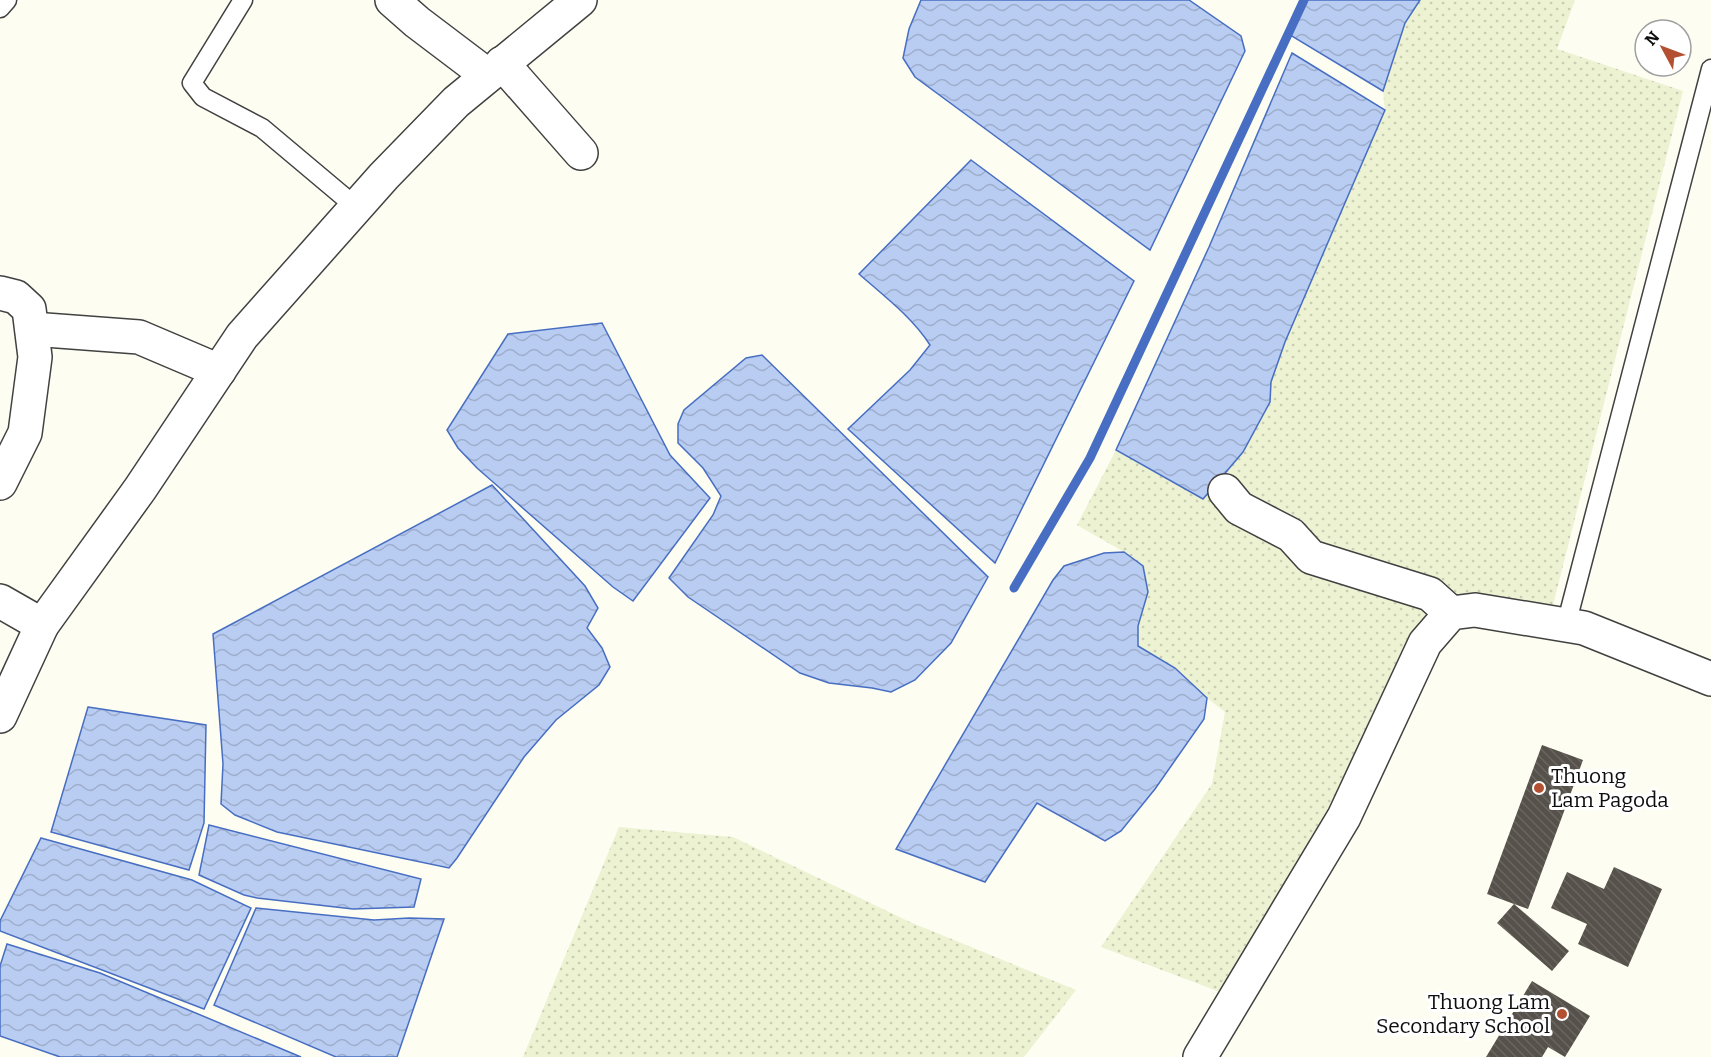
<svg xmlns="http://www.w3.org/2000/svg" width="1711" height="1057" viewBox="0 0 1711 1057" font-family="Bitter,serif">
  <defs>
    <pattern id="farmland-dots" width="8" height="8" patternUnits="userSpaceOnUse" patternTransform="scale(1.5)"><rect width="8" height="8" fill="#ecf2d2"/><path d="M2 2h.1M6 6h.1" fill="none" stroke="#c9ceb3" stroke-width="1.8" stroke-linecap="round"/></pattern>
    <pattern id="water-waves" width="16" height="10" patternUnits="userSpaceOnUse" patternTransform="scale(1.5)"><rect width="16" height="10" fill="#b9ccf1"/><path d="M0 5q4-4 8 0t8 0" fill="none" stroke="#9eaecd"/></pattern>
    <pattern id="building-back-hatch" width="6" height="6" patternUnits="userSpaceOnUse" patternTransform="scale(1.5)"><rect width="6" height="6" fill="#56524b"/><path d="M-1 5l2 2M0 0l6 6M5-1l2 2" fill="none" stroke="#696661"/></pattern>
  </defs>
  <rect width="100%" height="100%" fill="#fdfef1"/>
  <g fill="url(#farmland-dots)">
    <path d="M1420,0h155l-18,49 126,42 -130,514 -114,-9 -137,270 -82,126 -119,-45 111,-163 13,-72 -18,-14 -32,-30 -37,-22v-20l10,-34 -5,-26 -19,-14 -47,-27 39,-75 87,49 67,-97 1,-20 14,-40 100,-231 -2,-20 22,-68z"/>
    <path d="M619,827l114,10 177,85 166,68 -52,67h-501z"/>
  </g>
  <g fill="url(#water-waves)" stroke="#476ec2" stroke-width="1.5">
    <path d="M921,0h268l52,36 4,15 -95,199 -235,-173 -12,-19 6,-29z"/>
    <path d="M1307,0h113l-15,23 -22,68 -93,-56 2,-8z"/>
    <path d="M1292,53l93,57 -100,232 -14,40 -1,20 -27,50 -40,47 -87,-49 93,-203z"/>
    <path d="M971,160l163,121 -139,282 -147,-134 62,-59 20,-25c-18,-28 -46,-49 -71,-71z"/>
    <path d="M602,323l68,132 40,43 -77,103 -20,-14 -136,-119 -19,-20 -11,-18 61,-96z"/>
    <path d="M762,355l226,222 -37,66 -36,37 -24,12 -19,-4 -43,-5 -29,-10 -112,-76 -19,-19 44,-63 8,-19 -18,-28 -25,-25v-19l6,-14 62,-52z"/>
    <path d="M492,485l93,101 13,22 -11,20 15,20 8,19 -11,18 -43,35 -32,37 -67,101 -8,10 -172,-36 -42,-17 -14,-11 2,-40 -10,-130z"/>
    <path d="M1124,552l19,14 5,26 -10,34v20l37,22 32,30 -3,21 -49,70 -34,42 -16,10 -68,-38 -52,79 -89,-33 157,-269 11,-14 40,-13z"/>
    <path d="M88,707l118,18 -2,98 -15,47 -138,-38z"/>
    <path d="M209,825l212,54 -7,28 -61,2 -96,-11 -13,-3 -45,-20z"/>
    <path d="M41,838l151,42 59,28 -47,101 -204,-78v-10z"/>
    <path d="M256,908l118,12 35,-2 35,1 -47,138h-61l-122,-52z"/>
    <path d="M7,944l93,29 201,84h-241l-60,-21v-70z"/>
  </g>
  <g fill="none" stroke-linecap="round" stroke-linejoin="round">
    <path stroke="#476ec2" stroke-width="9" d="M1014,588l76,-130 214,-458"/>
  </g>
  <g fill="url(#building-back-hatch)">
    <path d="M1542,745l41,15 -55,149 -14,-5 55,47 -17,20 -55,-48 17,-19 -27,-10z"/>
    <path d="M1614,867l48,22 -34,78 -50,-23 9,-20 -36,-16 16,-36 37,17z"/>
    <path d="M1532,981l58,35 -25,41 -17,-10 -6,10h-56z"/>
  </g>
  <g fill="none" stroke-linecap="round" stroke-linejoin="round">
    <defs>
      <g id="service">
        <path d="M243,0l-51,83 11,14 59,31 94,79"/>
        <path d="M0,8l7,-8"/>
        <path d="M1566,625l145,-556"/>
      </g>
      <g id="minor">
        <path d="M392,0l25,22 70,53"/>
        <path d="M502,63l79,90"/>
        <path d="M0,293l16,4 13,12 6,48 -10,76 -25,50"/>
        <path d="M32,329l107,8 80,34"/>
        <path d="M1225,491l14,17 52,27 20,22 119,37 21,19"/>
        <path d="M0,601l42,24"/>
        <path d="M0,716l42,-91 98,-136 102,-153 142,-160 72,-74 124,-102"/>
        <path d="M1200,1057l144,-240 81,-174 26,-30 24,-3 109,18 127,51"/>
      </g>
    </defs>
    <use href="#service" stroke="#414141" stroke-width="21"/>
    <use href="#minor" stroke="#414141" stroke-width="36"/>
    <use href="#service" stroke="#fff" stroke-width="18"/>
    <use href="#minor" stroke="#fff" stroke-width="33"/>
  </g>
  <g fill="#b35032" stroke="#fff" stroke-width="2">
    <circle cx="1539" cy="788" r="6"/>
    <circle cx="1562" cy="1014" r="6"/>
  </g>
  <g text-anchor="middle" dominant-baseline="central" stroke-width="6" stroke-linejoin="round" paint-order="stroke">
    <g font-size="21" fill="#0e0e0e" stroke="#fff" text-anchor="start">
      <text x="1551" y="776">Thuong<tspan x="1551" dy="24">Lam Pagoda</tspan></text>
      <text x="1550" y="1002" text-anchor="end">Thuong Lam<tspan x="1550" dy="24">Secondary School</tspan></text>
    </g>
  </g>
  <g transform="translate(1663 48) rotate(311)"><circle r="28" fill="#ffffff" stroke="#9f9f9f" stroke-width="1.5"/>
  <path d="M0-4.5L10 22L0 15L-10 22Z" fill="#b35032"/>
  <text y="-9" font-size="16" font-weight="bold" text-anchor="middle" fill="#0e0e0e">N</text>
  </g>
</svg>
